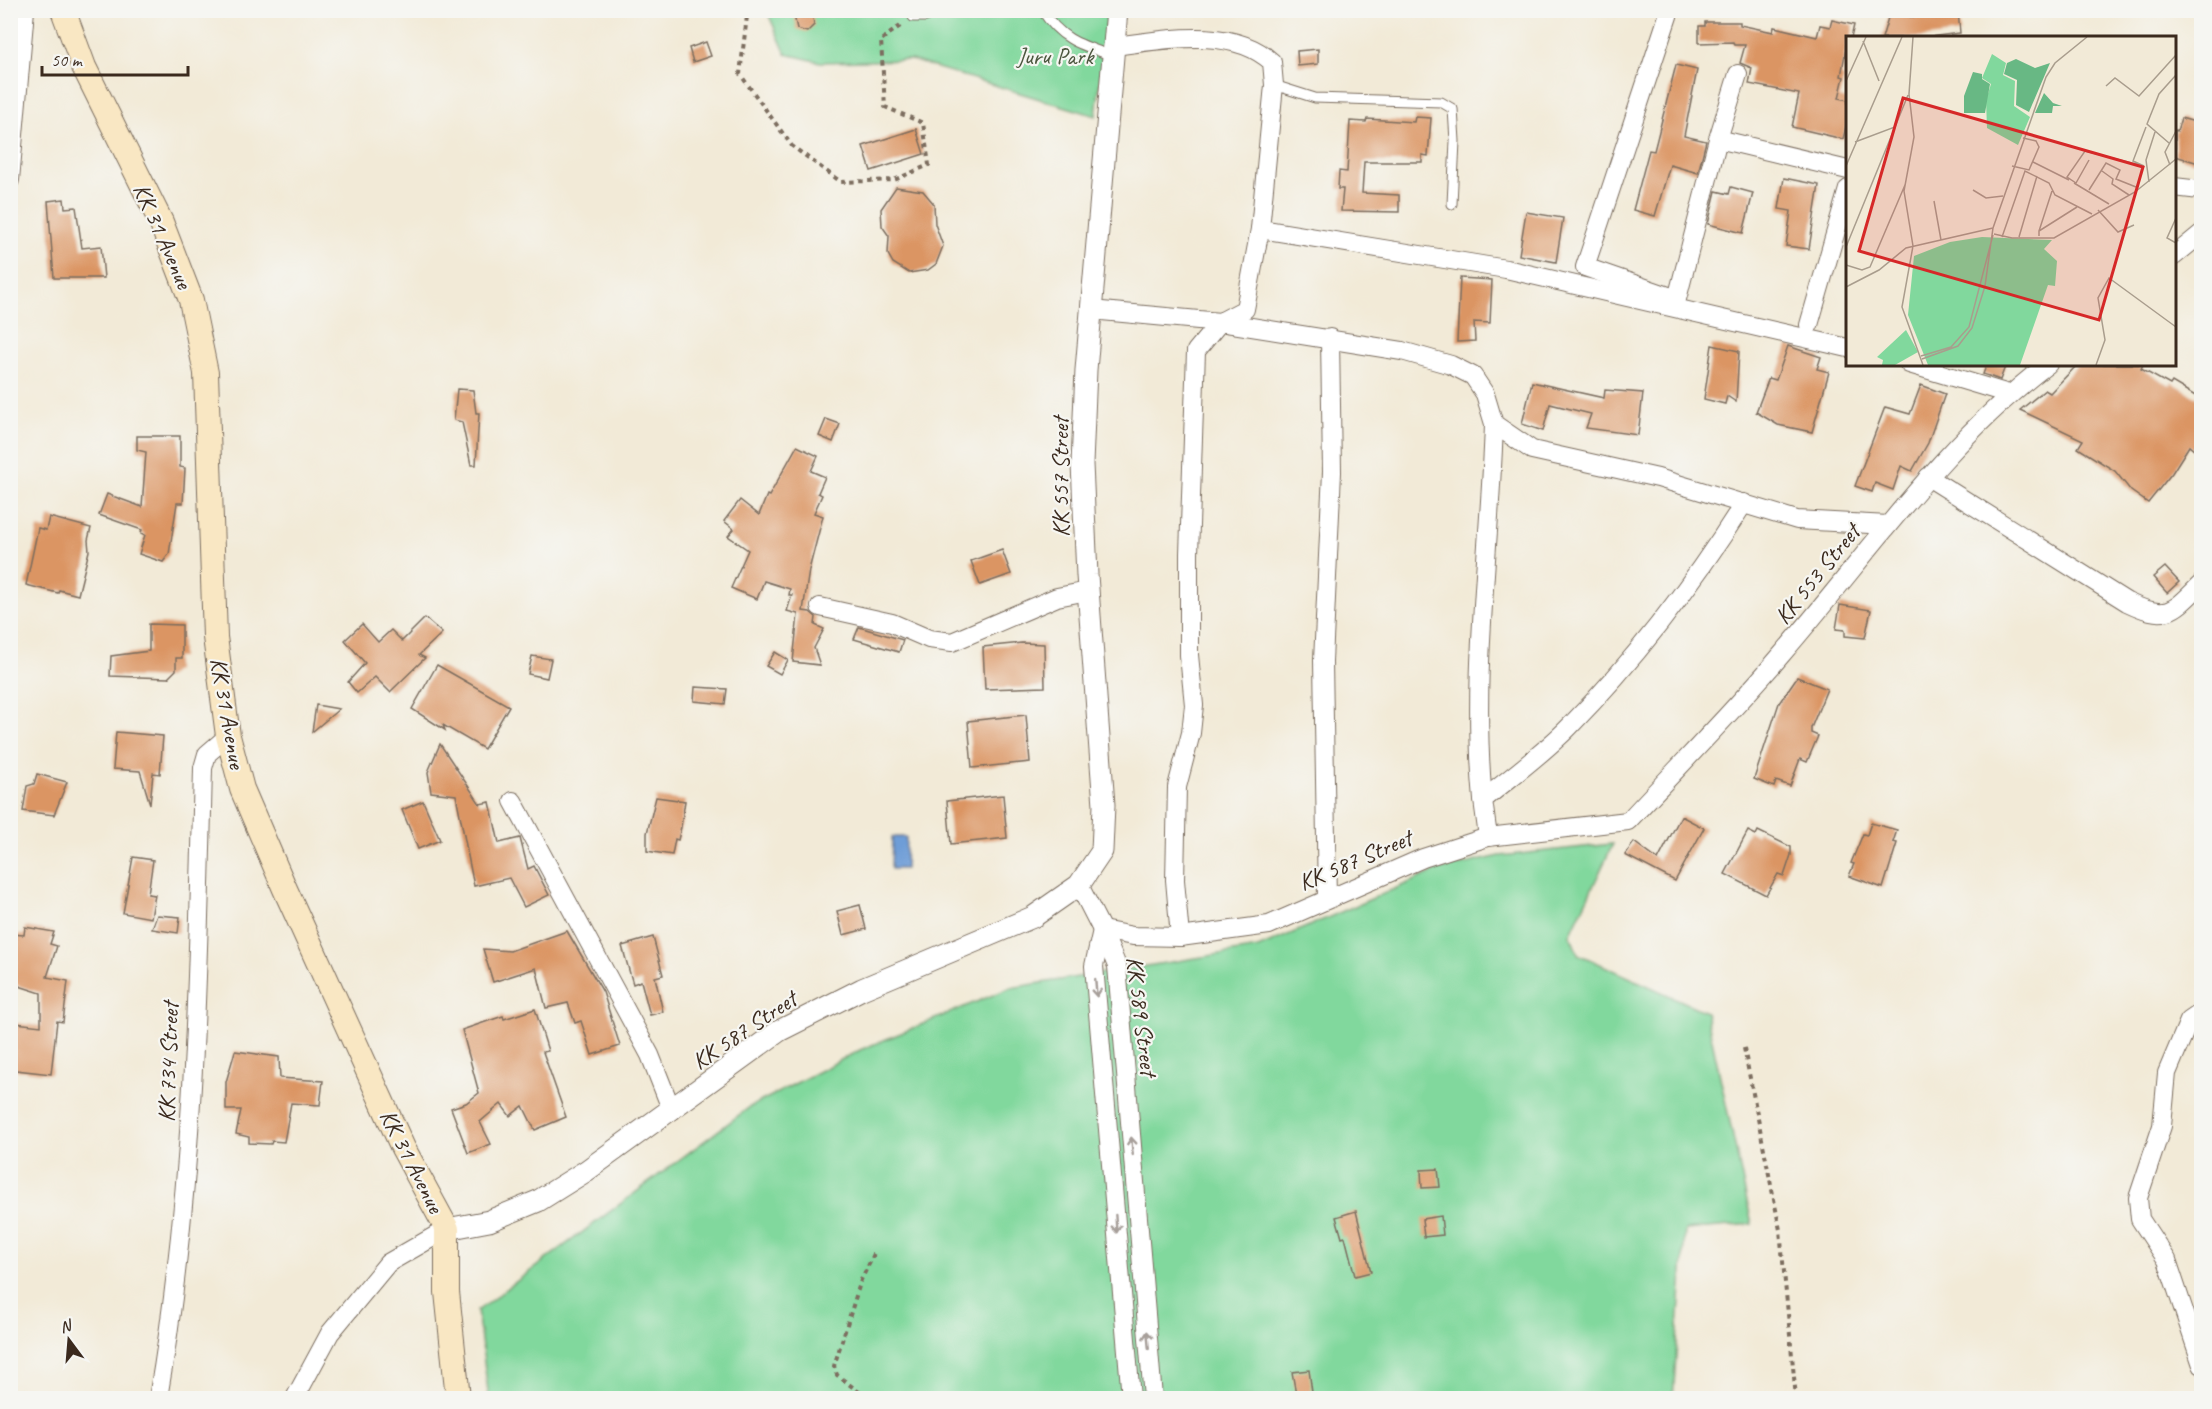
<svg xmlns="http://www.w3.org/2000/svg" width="2212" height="1409" viewBox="0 0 2212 1409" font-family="Caveat,sans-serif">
  <rect width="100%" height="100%" fill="#f6f6f2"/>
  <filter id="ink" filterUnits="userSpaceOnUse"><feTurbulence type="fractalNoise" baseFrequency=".0167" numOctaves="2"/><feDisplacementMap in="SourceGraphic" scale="12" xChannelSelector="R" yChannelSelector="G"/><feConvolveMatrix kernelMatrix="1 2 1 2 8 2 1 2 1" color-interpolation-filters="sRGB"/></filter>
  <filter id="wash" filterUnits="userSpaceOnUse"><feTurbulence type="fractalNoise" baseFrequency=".008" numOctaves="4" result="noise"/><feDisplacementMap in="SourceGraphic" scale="24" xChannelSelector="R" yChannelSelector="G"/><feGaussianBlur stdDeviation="1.35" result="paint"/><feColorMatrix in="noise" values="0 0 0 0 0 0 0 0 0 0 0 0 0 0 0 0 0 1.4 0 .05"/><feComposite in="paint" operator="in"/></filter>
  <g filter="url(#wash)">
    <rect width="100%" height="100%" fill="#f2ead7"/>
    <g fill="#81d89d" stroke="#5e815e" stroke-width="1.5">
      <path d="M767,11h341l-12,105 -185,-56 -91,2 -34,-8z"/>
      <path d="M1613,844l-43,91 8,19 128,58 46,212 -67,6 -12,168h-1184l-12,-87 273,-204 110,-57 150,-62 248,-40 180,-78 62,-14z"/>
    </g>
    <path fill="#6e9dd7" stroke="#54647a" stroke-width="1.5" d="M892,837h14l-1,32h-14z"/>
    <g id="blocks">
      <g fill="#db9563">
        <path d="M800,10h12l2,15 -7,7 -10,-3 -3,-14z"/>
        <path d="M1890,11l21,6 47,-6 2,22 -39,5h-39z"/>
        <path d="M1832,20l22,5 -3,13h-3l-7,38 3,1 -5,21 9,2v18l-5,21 -51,-12 7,-33 -50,-10 3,-16 -12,-5 5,-18h-11l-1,-3 -34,1v-17h6v-4h35v3l33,7 1,-5 43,10 3,-12 10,2z"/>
        <path d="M706,42l5,14 -18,6 -4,-14z"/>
        <path d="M1318,49v15l-20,2 -1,-15z"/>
        <path d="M1676,65l21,5 -13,66 22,5 -8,32 -28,-8 -15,51 -22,-6 16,-60 5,1z"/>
        <path d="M1415,117l16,1 -3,38 -6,-1v7h-58l-2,31 37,2v17l-58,-1 2,-22h-5l1,-18 8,1 3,-51 16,1 1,-3 47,3z"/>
        <path d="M2181,118l21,6v40l-27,-8v-26l2,1z"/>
        <path d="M916,129l8,25 -53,17 -8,-25z"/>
        <path d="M1784,178l35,7 -10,64 -23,-3 5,-35 -12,-2z"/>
        <path d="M896,187l27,4 11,13 1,20 8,22 -7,18 -8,6 -19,3 -16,-10 -5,-9 1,-18 -7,-10 -1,-17z"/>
        <path d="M1731,187l22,6 -10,40 -35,-9 8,-33 13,3z"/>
        <path d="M64,199l1,9 11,-1 6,41 19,-2 3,32h-50l-6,-77z"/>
        <path d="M1526,212l37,6 -7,44 -37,-7z"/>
        <path d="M1460,278l32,2 -2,43 -16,-1 1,19 -18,1z"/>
        <path d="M1712,345l27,6 -3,51 -9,-6 -2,8 -21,-5z"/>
        <path d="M1788,346l33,11 -4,12 12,3 -17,60 -34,-7 -22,-13 13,-34 7,2z"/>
        <path d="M1987,364h19l-6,16 -17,-6z"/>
        <path d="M2078,364h65l-2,5 29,16 2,-3 30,18v57l-13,-11 -17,27 -24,30 -17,-12 -16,-20 -37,-23 5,-8 -63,-30 25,-20 5,3z"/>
        <path d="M1532,382l72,16 1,-8 38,3 -5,42 -52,-7 5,-14 -41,-10 -7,27 -21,-7z"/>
        <path d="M1921,385l24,9 -17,49 -16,28 -11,-5 -8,24 -18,-7 -3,9 -17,-6 30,-79 25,7z"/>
        <path d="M457,389l16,1 3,23h3l-3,52h-5l-9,-43 -8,-2z"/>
        <path d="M826,419l14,5 -7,18 -14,-6z"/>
        <path d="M137,436h43v31l5,1 -2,35h-6l-8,51 -6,8 -24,-8 6,-19 -4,-2 1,-3 -43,-15 8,-21 35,13 4,-55 -9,-2z"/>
        <path d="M797,446l21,10 -7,15 14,6 -7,16 4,2 -8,18 9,3 -14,54 -6,41 7,1 6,5 -1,8 9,4 -10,19 6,17 -27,-3 5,-48 -11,-3 5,-16h-3l1,-6 -26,-8 -7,18 -26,-11 17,-38 -20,-14 6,-7 -10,-8 16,-21 19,15 8,-20 2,1z"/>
        <path d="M49,517l42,11 -3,12 1,11 -11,44 -19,-5 -1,3 -32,-8 12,-57 8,2z"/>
        <path d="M1002,550l9,24 -31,11 -9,-24z"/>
        <path d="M2165,567l14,15 -12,11 -14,-16z"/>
        <path d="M1840,605l31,5 -6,28 -20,-2v-6l-9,-1z"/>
        <path d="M425,618l17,15 -23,22 6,3 -35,34 -15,-15 -18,16 -9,-11 17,-19 -20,-23 17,-16 16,18 13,-12 11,11z"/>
        <path d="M149,624l33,1v33h-6v12l-8,8 -58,-2 1,-20 38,-5z"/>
        <path d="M859,627l44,13 -4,12 -45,-13z"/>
        <path d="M1022,643l22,1 1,43 -60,2 -2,-42z"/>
        <path d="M775,652l13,8 -8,14 -14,-8z"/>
        <path d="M532,656l19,3 -4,19 -19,-4z"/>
        <path d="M437,665l72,41 -25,43 -41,-24 2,5 -33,-21z"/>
        <path d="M1797,677l30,12 -16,39v5l7,3 -11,26 -7,-3 -10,27 -14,-5 -2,6 -20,-8 25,-76z"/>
        <path d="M695,687l32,2 -2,15 -31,-3z"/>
        <path d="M316,705l23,4 -27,23z"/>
        <path d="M1026,715l4,47 -58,6 -4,-47z"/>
        <path d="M116,732l47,4 -3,38 -7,-1 -3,31 -10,-33 -27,-2z"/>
        <path d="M440,744l40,60 10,-2 9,41 21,-5 8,31 6,-3 15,29 -25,12 -15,-29 -35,8 -18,-91 -25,-3 -3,-20z"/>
        <path d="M37,774l30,8 -13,33 -31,-4 4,-25 7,-2z"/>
        <path d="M1003,795l4,43 -56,6 -4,-43z"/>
        <path d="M656,797l29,4 -4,26 -3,13 -3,-1 -3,16 -25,-4v-18z"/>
        <path d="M423,801l17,39 -22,9 -16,-39z"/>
        <path d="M1681,816l23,12 -29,53 -50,-26 9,-13 24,18z"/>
        <path d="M1871,823l26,7 -4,12 4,1 -14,45 -34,-12 5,-12 -3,-1 12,-29 4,1z"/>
        <path d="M1748,831l8,4 2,-4 33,16v8l-7,21 -6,-2 -12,21 -41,-21z"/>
        <path d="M133,857l20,3 -5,34 7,1 -4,23 -28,-5z"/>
        <path d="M860,905l6,24 -23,6 -6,-24z"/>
        <path d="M157,915l23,2 -2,16 -26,-4z"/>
        <path d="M25,927l29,5 -4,12 7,2 -10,31 21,4 -5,41 -6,-1 -6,53 -35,-4 -2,-7h-4v-33h5l1,-7 25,3v-33l-25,-8 -6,-5v-46l14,1z"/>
        <path d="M567,931l36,61 17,54 -28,9 -11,-34 -6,2 -7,-20 -22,5 -10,-40 -43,14 -10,-33 27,2z"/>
        <path d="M653,937l10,38 -8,2 8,35 -13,3 -9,-34 -8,3 -11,-38z"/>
        <path d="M535,1009l13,42 -5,1 23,65 -31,13 -12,-24 -13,10 -9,-12 -21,18 11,22 -23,9 -17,-45 15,-5 13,-10 -17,-63 41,-14 1,3z"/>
        <path d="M235,1051l44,6 1,21 43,3 -3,24 -29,-2 -7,39 -12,-1 -1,3 -22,-1v-6l-13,-3 5,-24h-15v-28z"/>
        <path d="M1438,1169l2,18 -18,1 -1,-18z"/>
        <path d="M1356,1211l15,61 -16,4 -10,-39 -3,1 -6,-21z"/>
        <path d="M1441,1216l2,19 -19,2 -2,-18z"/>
        <path d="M1309,1370l3,22 -16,2 -4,-22z"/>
      </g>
    </g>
  </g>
  <g filter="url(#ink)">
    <use href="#blocks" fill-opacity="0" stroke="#7b6d5f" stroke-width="1.5"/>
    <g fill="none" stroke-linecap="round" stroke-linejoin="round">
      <defs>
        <g id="service">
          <path d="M1042,10c19,30 39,35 71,46"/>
          <path d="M913,17h13l13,-7"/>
          <path d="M1274,85l41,13 126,4 12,7 2,32 -3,63"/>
        </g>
        <g id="minor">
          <path d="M1670,10l-85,257 92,32 41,-160 20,-65"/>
          <path d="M1718,139l130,31"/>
          <path d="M10,180l15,-170"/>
          <path d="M2174,187l26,3"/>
          <path d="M1260,229l246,40 342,79"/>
          <path d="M2174,256l28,-23"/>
          <path d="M1091,310l129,12 25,-13 15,-80 14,-144 -2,-23c-40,-37 -108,-22 -158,-16"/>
          <path d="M1809,325l39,-136"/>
          <path d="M1909,364l100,30"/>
          <path d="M1928,477l199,125c40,19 45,11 75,-19"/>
          <path d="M820,607l72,16 37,16 23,3 105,-45 31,-6"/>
          <path d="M1483,800c-12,-126 7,-250 11,-376"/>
          <path d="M513,801l137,254 22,56"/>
          <path d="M1488,837l-5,-37c29,-24 61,-47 87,-74 66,-67 124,-144 174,-223"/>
          <path d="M1079,885l23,45 15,36 36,432"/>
          <path d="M1327,899l-4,-238 9,-189 -2,-134"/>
          <path d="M1102,930l31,6 47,1 89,-12 154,-67 65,-21 140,-16c51,-55 105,-109 154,-167 86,-99 160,-210 266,-290"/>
          <path d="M1102,930l-8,36 37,432"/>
          <path d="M1180,937l-5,-57 2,-93 14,-54 3,-28 -5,-50v-101l7,-203 24,-29 182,29 49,14 22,11 12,18 9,30 38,26 126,28 139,42 91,5"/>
          <path d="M2202,1012l-13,9 -22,52 -5,53 -24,72 2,21 27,41 35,105"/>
          <path d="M158,1398c36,-207 40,-420 45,-630l4,-14 21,-18"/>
          <path d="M295,1398l35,-65 58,-70 59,-34"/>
        </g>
        <path id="tertiary" d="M447,1229l42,-8 49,-20 48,-30 193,-140 83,-42 171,-72 46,-32 23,-34 2,-46 -17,-230 -5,-111 4,-94 31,-360"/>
        <path id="secondary" d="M63,10l21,57 77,155 30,78 15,73 9,264 13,99 14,53 43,100 118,259 44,81v63l11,106"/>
      </defs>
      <use href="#service" stroke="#7b6d5f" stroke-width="11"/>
      <use href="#minor" stroke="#7b6d5f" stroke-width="20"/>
      <use href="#tertiary" stroke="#7b6d5f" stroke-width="23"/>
      <use href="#secondary" stroke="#7b6d5f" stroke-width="26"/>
      <g stroke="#7b6d5f" stroke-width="4" stroke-dasharray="4.5 4.5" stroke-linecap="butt">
        <path d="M752,10l-5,6 -7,58 52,72 49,36 53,-2 35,-15 -6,-42 -38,-16 -4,-67 22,-16"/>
        <path d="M1744,1048l36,182 16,168"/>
        <path d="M867,1398l-30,-23 -3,-9 27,-86 13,-26"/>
      </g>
      <use href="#service" stroke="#fff" stroke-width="9"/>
      <use href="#minor" stroke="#fff" stroke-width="18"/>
      <use href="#tertiary" stroke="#fff" stroke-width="21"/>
      <use href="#secondary" stroke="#f9e7c3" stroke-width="24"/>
    </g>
    <defs><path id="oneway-shaft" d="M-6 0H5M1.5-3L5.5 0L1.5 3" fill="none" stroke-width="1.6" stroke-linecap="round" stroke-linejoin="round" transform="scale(1.5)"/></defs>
    <g stroke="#a79f9a">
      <use href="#oneway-shaft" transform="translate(1096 988) rotate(85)"/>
      <use href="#oneway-shaft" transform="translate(1132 1146) rotate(-95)"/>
      <use href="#oneway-shaft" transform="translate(1116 1224) rotate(86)"/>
      <use href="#oneway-shaft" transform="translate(1148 1340) rotate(-95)"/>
    </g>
  </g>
  <g text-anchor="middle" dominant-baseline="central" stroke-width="4.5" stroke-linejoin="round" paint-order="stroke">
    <g font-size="24" fill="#4c563e" stroke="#f6f6f2">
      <text x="1055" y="56">Juru Park</text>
    </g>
    <g font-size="24" fill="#3b2a1e" stroke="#f6f6f2">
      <text transform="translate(163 236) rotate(66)">KK 31 Avenue</text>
      <text transform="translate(1060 477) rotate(-90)">KK 557 Street</text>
      <text transform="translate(1817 574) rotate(-51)">KK 553 Street</text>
      <text transform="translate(228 713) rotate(80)">KK 31 Avenue</text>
      <text transform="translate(1355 860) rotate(-23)">KK 587 Street</text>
      <text transform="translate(1142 1016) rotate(83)">KK 589 Street</text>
      <text transform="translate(744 1030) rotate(-34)">KK 587 Street</text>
      <text transform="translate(168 1062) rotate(-88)">KK 734 Street</text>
      <text transform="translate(412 1161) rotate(63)">KK 31 Avenue</text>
    </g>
  </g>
  <g transform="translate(1846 36)">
    <rect width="330" height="330" fill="#f2ead7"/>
    <path d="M146,18l14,9 -3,12 12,6 -1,25 16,11 -12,28 -31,-17 -1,-28 5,-16 -9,-6zM136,201l70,3 -8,9 13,12 -2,25 -7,-1 -28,80h-92l-20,-50 6,-59 36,-14zM60,294l12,22 -23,13h-13l1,-5 -6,-3z" fill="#81d89d"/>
    <path d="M170,23l19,9 15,-5 -21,49 -13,-7 1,-25 -13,-6 3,-11zM127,36l9,2v5l8,5 -5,29h-21v-17zM198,57l9,10 9,3h-9l-1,7h-17z" fill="#68b884"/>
    <path fill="none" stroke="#a99d8d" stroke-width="1.5" d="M67,1l-4,57 5,43 -10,54 9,55 -11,61 21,58M17,5l16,40M0,45l20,-44M260,50l9,-8 24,18 37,-41M9,106l40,-15 13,-32M323,107l-22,-19 12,-30 17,-19M243,124l-13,23 -9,-6 18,-26 59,15 -11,-5 13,-34M187,126l36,18M324,129l-5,-13 11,-21M0,130l56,-129M166,130l17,4 10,-23 -3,-6 -13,-3M256,135l11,8 -1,5 17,11M303,146l-3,-22 9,-28M228,147l35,21M127,154l13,8 17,-2M243,154l17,-27 14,7 -4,9 20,8M88,165l7,39M252,174l20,22 16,-7M330,182l-9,20 9,5M193,195l13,-40M148,198l18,4h42l81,-46 41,-33M193,200v-5l38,-24M156,201l23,-66 24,12 6,12 37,19M173,201l18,-61M0,211l49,-120M0,229l16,5 8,-3 35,-82M0,251l33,-17 27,-22 87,-20M75,320l30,-9 18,-20 24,-92M76,323l36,-13 14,-18 13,-42 8,-58 53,-151 9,-14 32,-26M250,329l9,-25 -7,-42 11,-20 67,49"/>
    <path fill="#d62828" fill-opacity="0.15" stroke="#d62828" stroke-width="3" d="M57,62l240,69 -44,153 -240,-69z"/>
    <rect width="330" height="330" fill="none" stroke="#3b2a1e" stroke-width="3"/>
  </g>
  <rect width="2212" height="1409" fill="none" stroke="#f6f6f2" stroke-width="36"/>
  <g transform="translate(69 1340) rotate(344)" stroke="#f6f6f2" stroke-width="4.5" paint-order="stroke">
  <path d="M0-4.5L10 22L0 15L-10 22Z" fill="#3b2a1e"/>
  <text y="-9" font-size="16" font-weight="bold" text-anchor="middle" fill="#3b2a1e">N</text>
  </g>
  <path d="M42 66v9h146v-9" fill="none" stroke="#3b2a1e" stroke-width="3"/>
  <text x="51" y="66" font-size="18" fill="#3b2a1e" stroke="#f6f6f2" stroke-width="4.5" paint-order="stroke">50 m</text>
</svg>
